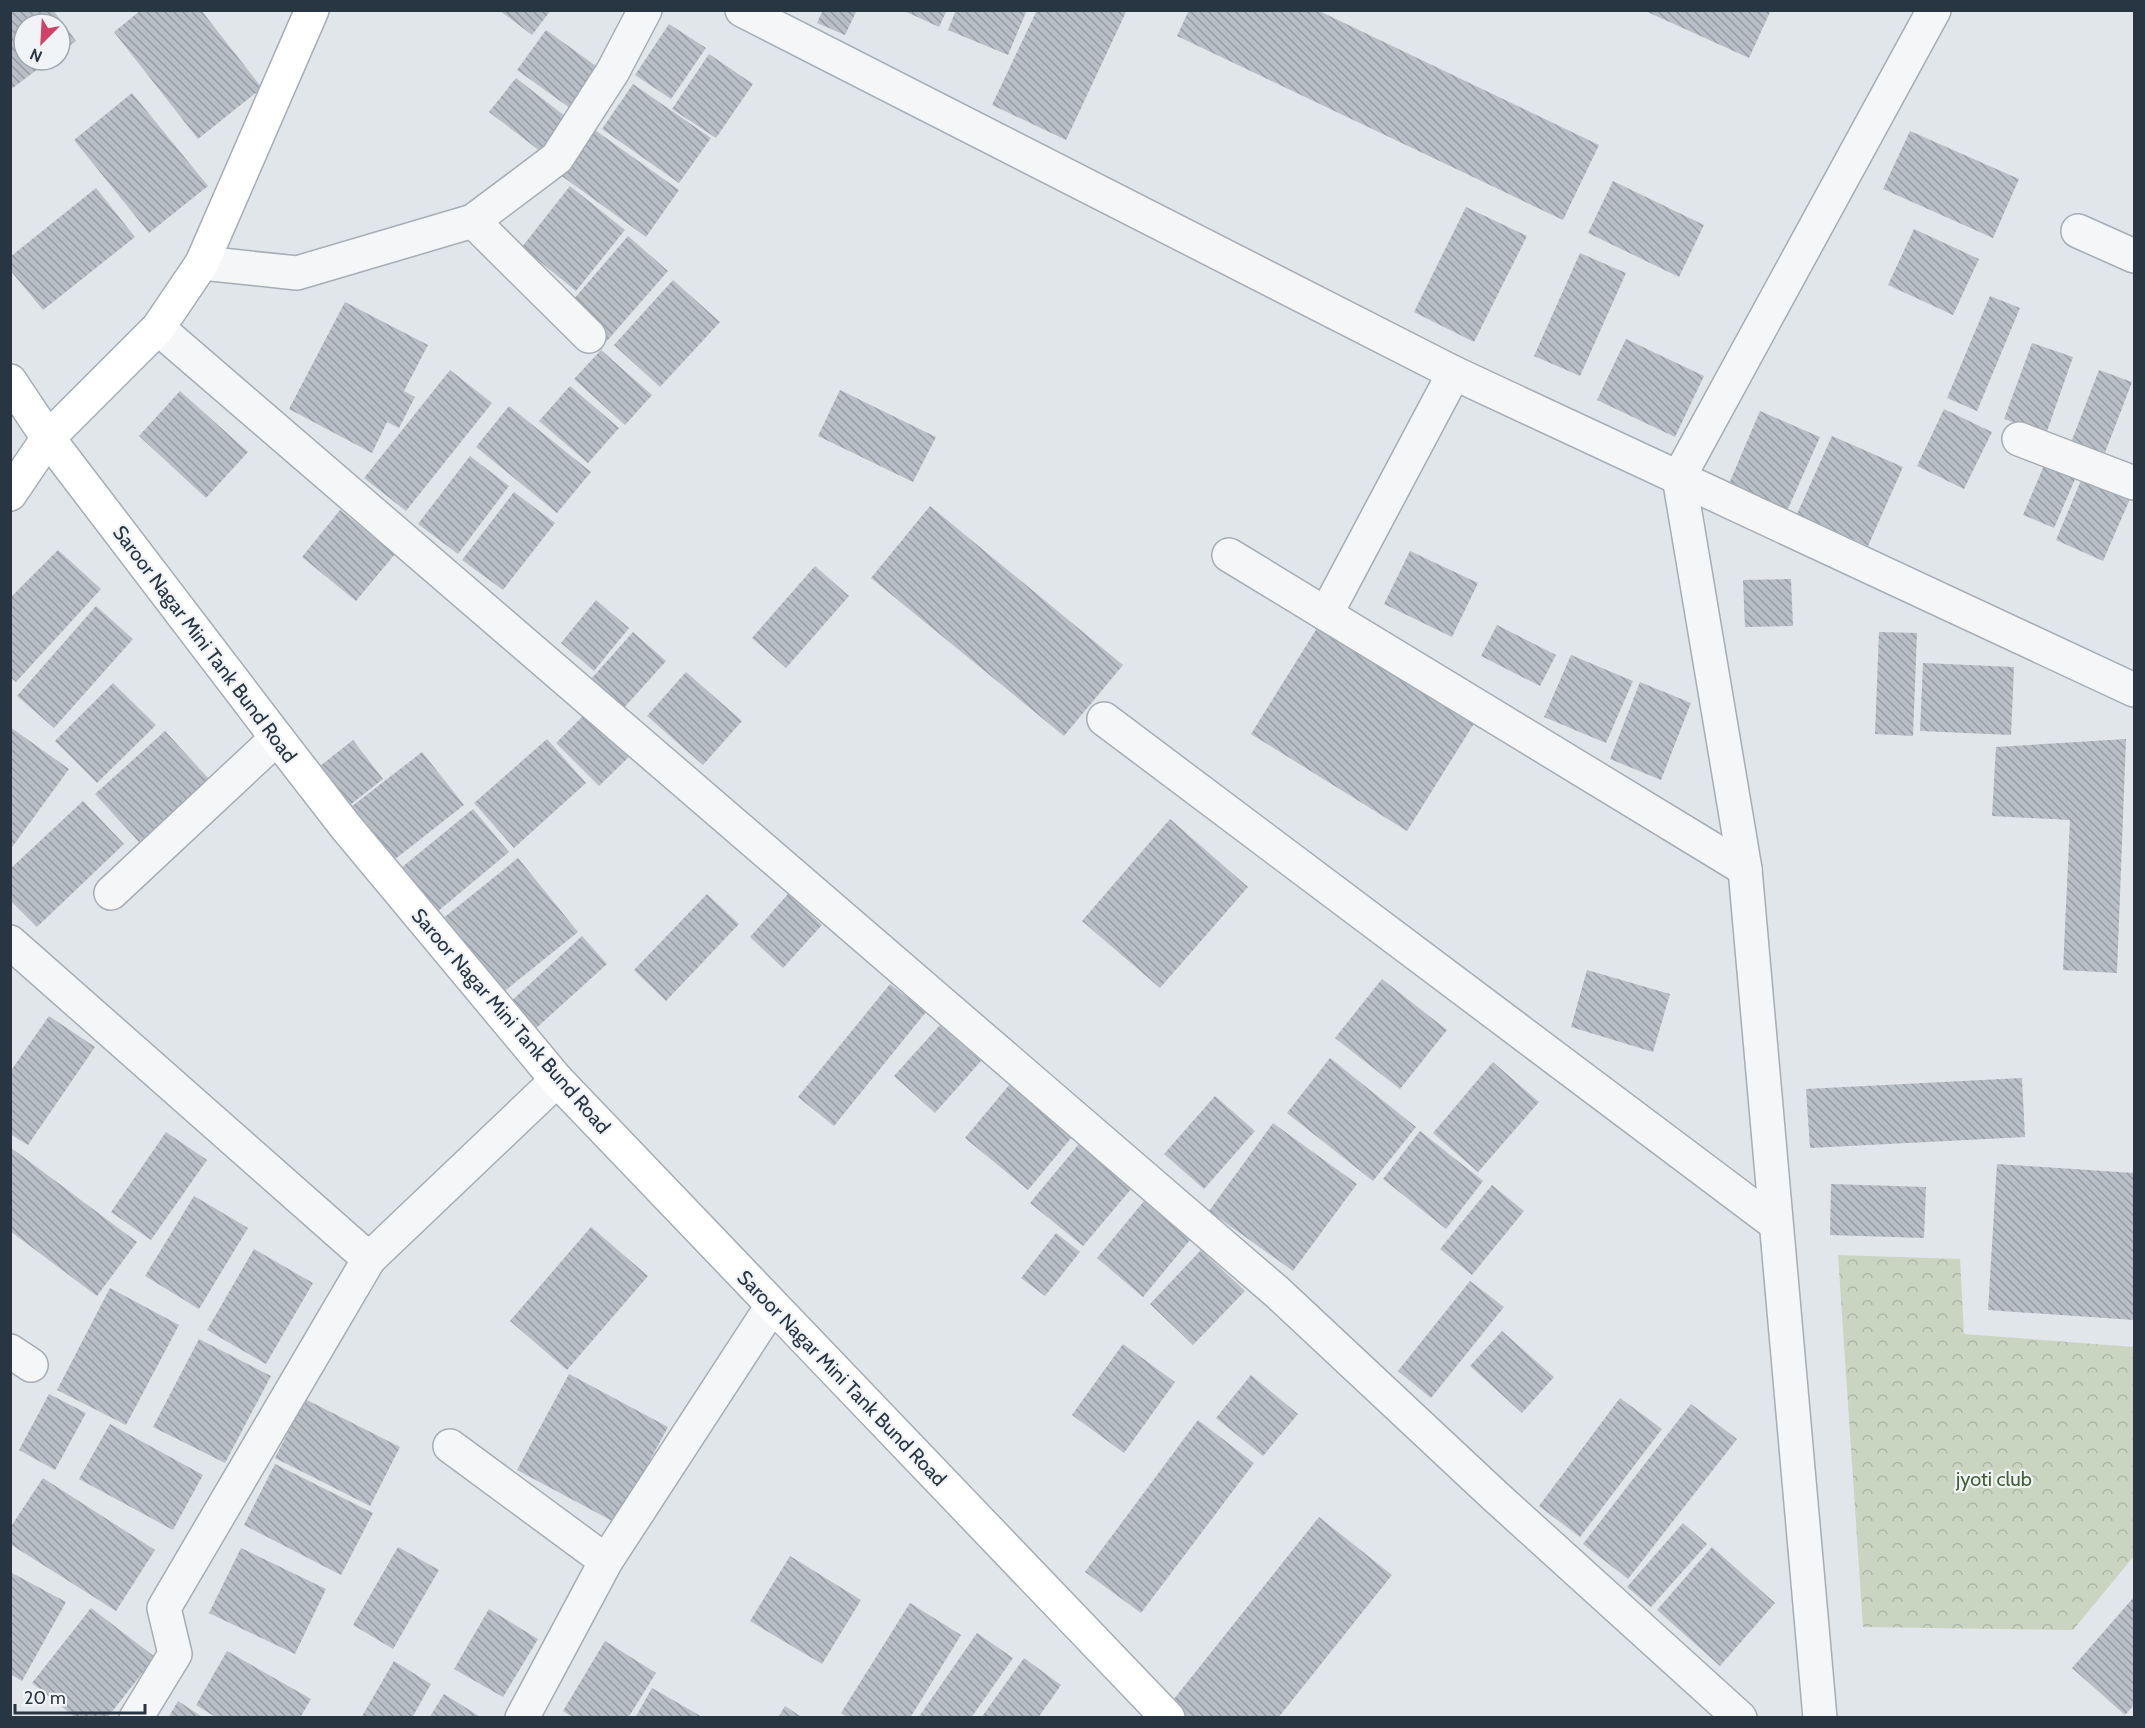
<svg xmlns="http://www.w3.org/2000/svg" width="2145" height="1728" viewBox="0 0 2145 1728" font-family="Cabin,sans-serif">
  <defs>
    <pattern id="forest-crowns" width="20" height="18" patternUnits="userSpaceOnUse" patternTransform="scale(1.5)"><rect width="20" height="18" fill="#c9d4c1"/><path d="M2 6a3 3 0 1 1 6 0M12 15a3 3 0 1 1 6 0" fill="none" stroke="#adb7a7"/></pattern>
    <pattern id="building-back-hatch" width="6" height="6" patternUnits="userSpaceOnUse" patternTransform="scale(1.5)"><rect width="6" height="6" fill="#b8bfc7"/><path d="M-1 5l2 2M0 0l6 6M5-1l2 2" fill="none" stroke="#969ca3"/></pattern>
  </defs>
  <rect width="100%" height="100%" fill="#e1e6ea"/>
  <path fill="url(#forest-crowns)" d="M1838,1255l122,4 4,75 170,13v209l-61,74 -210,-3z"/>
  <g fill="url(#building-back-hatch)">
    <path d="M10,10h43l23,31 -16,12v-29h-36v36h26l-40,30z"/>
    <path d="M141,10h60l61,78 -64,51 -84,-107z"/>
    <path d="M499,10h52l-19,25z"/>
    <path d="M823,10h34l-12,25 -28,-12z"/>
    <path d="M902,10h45l-8,17z"/>
    <path d="M956,10h71l-19,45 -60,-25z"/>
    <path d="M1037,10l89,2 -60,128 -74,-35z"/>
    <path d="M1189,10h128l282,135 -36,75 -386,-184z"/>
    <path d="M1643,10h128l-22,48z"/>
    <path d="M669,24l37,24 -35,51 -36,-24z"/>
    <path d="M546,30l57,41 -29,40 -57,-41z"/>
    <path d="M709,54l44,30 -37,54 -44,-29z"/>
    <path d="M516,78l50,39 -26,34 -51,-39z"/>
    <path d="M633,84l78,54 -32,45 -77,-54z"/>
    <path d="M132,93l76,93 -59,47 -75,-93z"/>
    <path d="M592,128l87,62 -33,47 -87,-63z"/>
    <path d="M1910,131l109,48 -26,59 -110,-49z"/>
    <path d="M1613,181l91,44 -25,52 -91,-44z"/>
    <path d="M570,186l55,44 -49,61 -54,-44z"/>
    <path d="M96,188l39,49 -92,73 -33,-40v-13z"/>
    <path d="M1466,207l61,29 -53,106 -60,-30z"/>
    <path d="M1914,229l65,30 -26,56 -65,-30z"/>
    <path d="M628,236l40,35 -62,71 -39,-35z"/>
    <path d="M1580,253l46,20 -46,103 -46,-20z"/>
    <path d="M673,280l47,42 -60,65 -46,-42z"/>
    <path d="M1990,296l30,12 -43,103 -30,-13z"/>
    <path d="M345,302l83,43 -24,46 11,6 -16,31 -12,-6 -15,31 -83,-44z"/>
    <path d="M1626,339l78,37 -29,61 -78,-37z"/>
    <path d="M2032,343l41,14 -27,77 -42,-15z"/>
    <path d="M601,350l51,45 -27,30 -51,-46z"/>
    <path d="M450,370l42,33 -86,108 -42,-33z"/>
    <path d="M2099,370l33,12 -29,76 -33,-13z"/>
    <path d="M570,386l49,42 -31,35 -49,-42z"/>
    <path d="M840,390l96,47 -23,45 -95,-46z"/>
    <path d="M180,391l68,61 -42,46 -67,-62z"/>
    <path d="M509,406l82,66 -34,41 -81,-66z"/>
    <path d="M1944,409l48,23 -28,57 -47,-23z"/>
    <path d="M1760,411l60,26 -33,74 -59,-25z"/>
    <path d="M1832,436l71,31 -35,79 -71,-32z"/>
    <path d="M470,456l39,30 -51,68 -40,-30z"/>
    <path d="M2045,463l31,14 -22,51 -31,-13z"/>
    <path d="M2085,471l48,21 -30,69 -47,-21z"/>
    <path d="M514,492l41,31 -52,67 -41,-30z"/>
    <path d="M930,506l193,159 -59,71 -193,-158z"/>
    <path d="M340,510l55,44 -39,47 -54,-44z"/>
    <path d="M58,550l43,39 -85,93 -6,-5v-79z"/>
    <path d="M1410,551l68,32 -26,54 -68,-33z"/>
    <path d="M815,566l34,30 -63,72 -34,-30z"/>
    <path d="M1791,579l2,47 -48,1 -2,-47z"/>
    <path d="M596,600l33,28 -35,43 -33,-28z"/>
    <path d="M96,606l37,33 -79,89 -37,-32z"/>
    <path d="M1319,625l156,97 -68,109 -156,-97z"/>
    <path d="M1497,625l59,30 -16,31 -59,-30z"/>
    <path d="M633,632l33,29 -43,48 -32,-30z"/>
    <path d="M1879,632l38,1 -4,103 -38,-2z"/>
    <path d="M1571,655l62,26 -27,62 -62,-26z"/>
    <path d="M1923,663l91,4 -3,68 -91,-4z"/>
    <path d="M686,672l56,49 -39,44 -56,-49z"/>
    <path d="M1640,682l51,21 -30,77 -51,-21z"/>
    <path d="M113,683l43,42 -59,58 -42,-42z"/>
    <path d="M591,708l43,44 -35,34 -43,-43z"/>
    <path d="M10,727l59,42 -59,81z"/>
    <path d="M165,731l44,48 -70,63 -44,-48z"/>
    <path d="M547,739l39,44 -72,65 -40,-45z"/>
    <path d="M2126,739l-9,234 -54,-3 7,-150 -78,-4 4,-69z"/>
    <path d="M353,740l30,39 -33,26 -30,-39z"/>
    <path d="M422,752l42,53 -70,55 -43,-53z"/>
    <path d="M83,801l41,43 -87,83 -27,-27v-31z"/>
    <path d="M473,809l36,43 -72,60 -36,-44z"/>
    <path d="M1170,819l78,68 -88,101 -78,-67z"/>
    <path d="M518,858l60,74 -77,62 -60,-74z"/>
    <path d="M707,894l32,30 -73,77 -32,-31z"/>
    <path d="M788,894l34,31 -39,43 -33,-31z"/>
    <path d="M582,936l25,28 -74,67 -25,-27z"/>
    <path d="M1587,970l83,24 -17,58 -82,-25z"/>
    <path d="M1382,979l65,51 -47,59 -65,-51z"/>
    <path d="M890,984l36,28 -92,114 -36,-29z"/>
    <path d="M49,1016l46,31 -67,98 -18,-11v-62z"/>
    <path d="M940,1025l41,36 -46,52 -41,-37z"/>
    <path d="M1330,1058l86,69 -43,54 -86,-68z"/>
    <path d="M1493,1062l46,40 -61,70 -45,-39z"/>
    <path d="M2022,1078l3,59 -215,11 -4,-59z"/>
    <path d="M1010,1084l62,53 -44,53 -63,-52z"/>
    <path d="M1215,1096l40,35 -51,58 -40,-35z"/>
    <path d="M1273,1123l84,61 -64,87 -84,-60z"/>
    <path d="M1420,1131l63,50 -37,48 -63,-50z"/>
    <path d="M166,1132l41,28 -56,80 -40,-28z"/>
    <path d="M1079,1144l53,44 -49,58 -53,-43z"/>
    <path d="M10,1147l127,95 -40,54 -87,-65z"/>
    <path d="M1997,1164l137,9v147l-146,-10z"/>
    <path d="M1831,1184l95,3 -2,51 -94,-3z"/>
    <path d="M1492,1185l32,26 -52,64 -32,-26z"/>
    <path d="M1149,1195l46,39 -52,63 -46,-39z"/>
    <path d="M194,1196l54,32 -49,81 -54,-33z"/>
    <path d="M591,1227l57,49 -81,94 -57,-49z"/>
    <path d="M1056,1233l24,19 -35,44 -24,-18z"/>
    <path d="M254,1249l59,34 -47,81 -59,-34z"/>
    <path d="M1201,1250l44,41 -52,54 -43,-41z"/>
    <path d="M1470,1281l34,26 -73,91 -33,-27z"/>
    <path d="M110,1288l69,37 -53,100 -69,-35z"/>
    <path d="M1502,1331l52,46 -32,36 -52,-47z"/>
    <path d="M199,1339l72,37 -46,87 -72,-36z"/>
    <path d="M1123,1344l52,38 -51,71 -52,-38z"/>
    <path d="M569,1374l99,53 -52,96 -99,-53z"/>
    <path d="M1251,1375l47,39 -35,42 -47,-38z"/>
    <path d="M49,1394l37,19 -31,57 -36,-20z"/>
    <path d="M1620,1398l42,31 -82,108 -41,-31z"/>
    <path d="M305,1399l95,48 -30,59 -95,-48z"/>
    <path d="M1691,1404l46,35 -109,140 -45,-35z"/>
    <path d="M1198,1420l56,43 -113,150 -56,-41z"/>
    <path d="M110,1424l93,51 -30,55 -94,-51z"/>
    <path d="M275,1464l98,49 -32,62 -97,-50z"/>
    <path d="M43,1478l112,72 -39,61 -106,-67v-16z"/>
    <path d="M1319,1517l73,58 -114,143h-91l-17,-14z"/>
    <path d="M1683,1523l24,21 -56,63 -24,-20z"/>
    <path d="M398,1547l41,23 -46,79 -40,-24z"/>
    <path d="M1712,1547l63,56 -55,63 -63,-56z"/>
    <path d="M241,1548l85,41 -31,65 -86,-41z"/>
    <path d="M790,1556l71,44 -39,64 -72,-43z"/>
    <path d="M12,1573l54,29 -44,79 -12,-7z"/>
    <path d="M2134,1597v108l-9,10 -53,-47z"/>
    <path d="M910,1603l51,32 -51,83h-62l-7,-5z"/>
    <path d="M91,1608l64,49 -48,61h-31l-44,-35z"/>
    <path d="M489,1609l49,30 -35,58 -49,-28z"/>
    <path d="M977,1633l36,25 -42,60h-53z"/>
    <path d="M605,1641l51,32 -28,45h-54l-11,-7z"/>
    <path d="M227,1651l84,48 -11,19h-83l-21,-13z"/>
    <path d="M1024,1658l37,27 -23,33h-57z"/>
    <path d="M394,1661l37,23 -19,34h-51z"/>
    <path d="M652,1688l52,30h-69z"/>
    <path d="M444,1694l38,24h-53z"/>
    <path d="M178,1701l26,17h-36z"/>
    <path d="M785,1706l18,12h-25z"/>
  </g>
  <g fill="none" stroke-linecap="round" stroke-linejoin="round">
    <defs>
      <g id="street">
        <path d="M742,10l712,363 680,317"/>
        <path d="M473,221l116,115"/>
        <path d="M2078,231l56,25"/>
        <path d="M202,263l95,10 176,-52 84,-63 56,-87 32,-61"/>
        <path d="M158,328l1119,964 217,203 246,223"/>
        <path d="M2019,439l115,44"/>
        <path d="M1229,555l516,314"/>
        <path d="M1326,614l128,-241"/>
        <path d="M1104,719l672,505"/>
        <path d="M111,893l166,-155"/>
        <path d="M10,942l359,317"/>
        <path d="M10,1351l21,14"/>
        <path d="M450,1446l156,115"/>
        <path d="M136,1718l39,-64 -11,-46 205,-349 188,-179"/>
        <path d="M522,1718l84,-157 166,-255"/>
        <path d="M1820,1718l-75,-849 -66,-392 255,-467"/>
      </g>
      <g id="secondary">
        <path d="M10,381l38,57 229,300 69,89 211,253 611,638"/>
        <path d="M10,494l38,-56 110,-110 44,-65 110,-253"/>
      </g>
    </defs>
    <use href="#street" stroke="#a6adb4" stroke-width="36"/>
    <use href="#secondary" stroke="#a6adb4" stroke-width="36"/>
    <use href="#street" stroke="#f4f6f8" stroke-width="33"/>
    <use href="#secondary" stroke="#fff" stroke-width="33"/>
  </g>
  <g text-anchor="middle" dominant-baseline="central" stroke-width="4.5" stroke-linejoin="round" paint-order="stroke">
    <g font-size="20" fill="#283542" stroke="#f0f4f7">
      <text transform="translate(205 644) rotate(53)">Saroor Nagar Mini Tank Bund Road</text>
      <text transform="translate(511 1021) rotate(49)">Saroor Nagar Mini Tank Bund Road</text>
      <text transform="translate(842 1378) rotate(46)">Saroor Nagar Mini Tank Bund Road</text>
    </g>
    <g font-size="20" fill="#425f35" stroke="#f0f4f7">
      <text x="1994" y="1479">jyoti club</text>
    </g>
  </g>
  <rect width="2145" height="1728" fill="none" stroke="#283542" stroke-width="24"/>
  <g transform="translate(42 42) rotate(204)"><circle r="28" fill="#f0f4f7" stroke="#a0a8af" stroke-width="1.5"/>
  <path d="M0-4.5L10 22L0 15L-10 22Z" fill="#d3416a"/>
  <text y="-9" font-size="16" font-weight="bold" text-anchor="middle" fill="#283542">N</text>
  </g>
  <path d="M15 1704v9h130v-9" fill="none" stroke="#283542" stroke-width="3"/>
  <text x="24" y="1704" font-size="18" fill="#283542" stroke="#f0f4f7" stroke-width="4.5" paint-order="stroke">20 m</text>
</svg>
